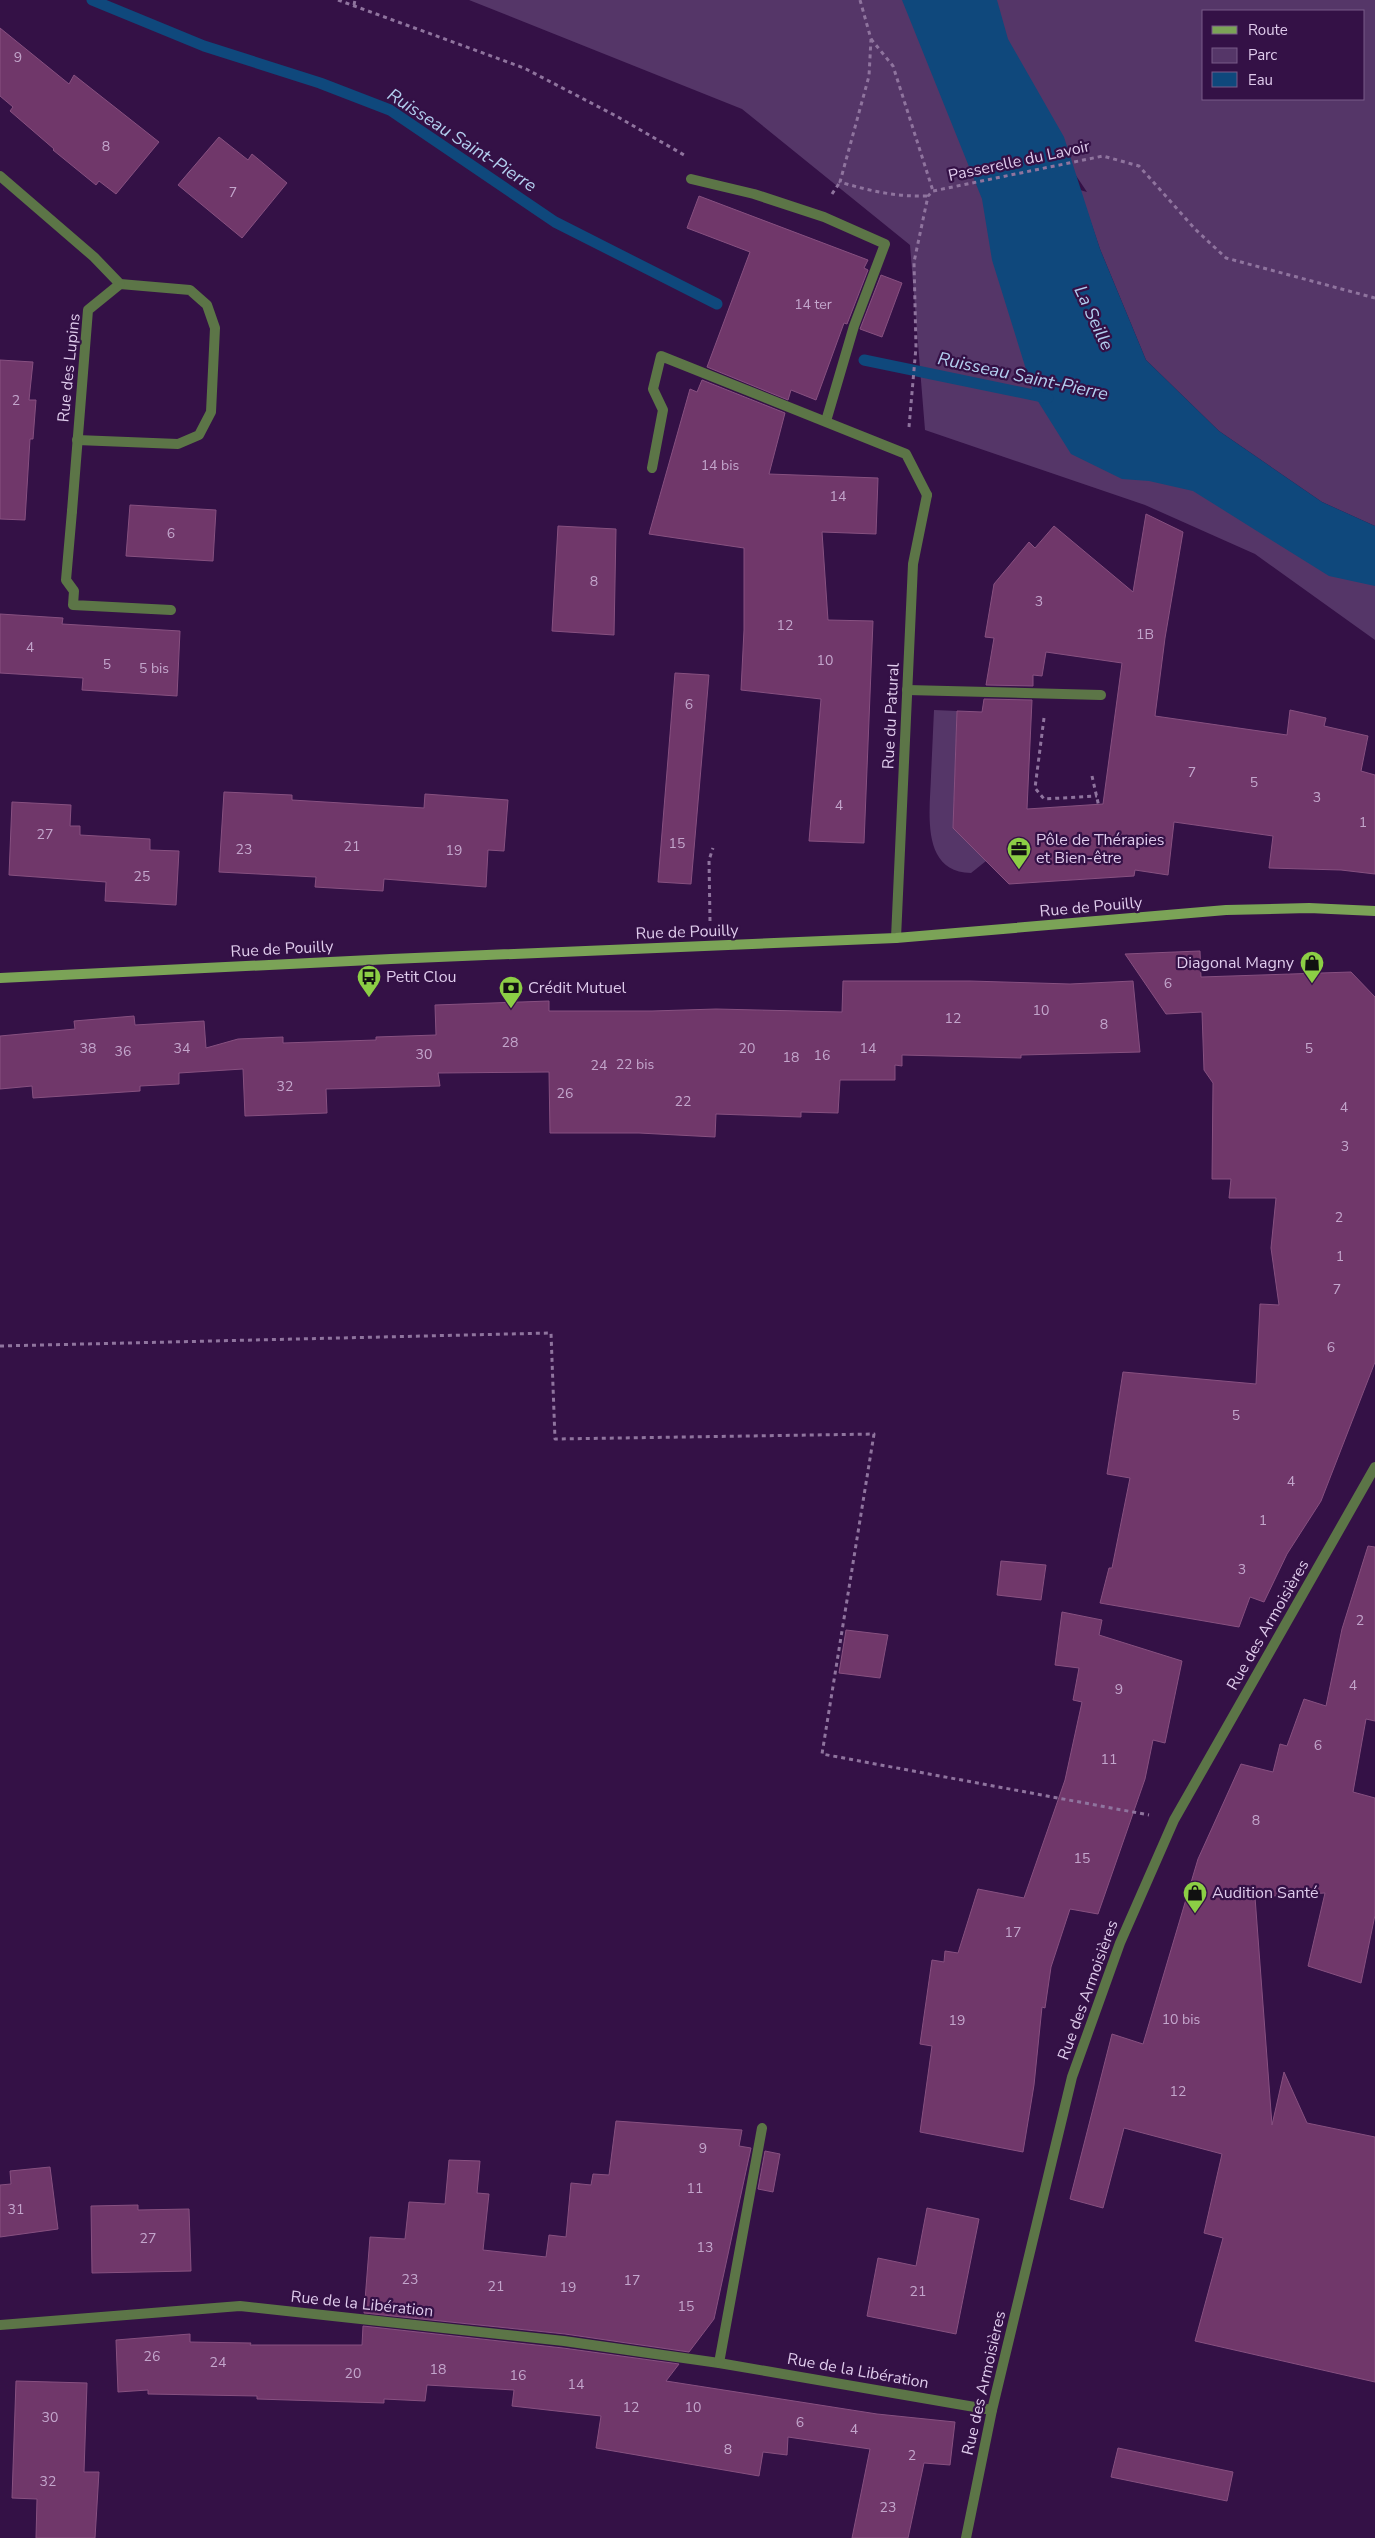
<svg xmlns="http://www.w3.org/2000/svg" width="1375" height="2538" viewBox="0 0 1375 2538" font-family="'Nunito Sans',sans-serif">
  <rect width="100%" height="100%" fill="#341146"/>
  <g fill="#553668" fill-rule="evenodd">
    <path d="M469,0h438l198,382 270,201v57l-120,-86 -110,-49 -220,-75 -15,-185 -168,-136z"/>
    <path d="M958,0h417v526l-53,-24 -103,-71 -73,-71 -46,-111 -20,-59 7,2zM1204,11h160v88h-160z"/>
    <path d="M934,710l23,1 -4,117 33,33 -15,12c-51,-1 -41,-62 -40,-97 1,-22 2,-44 3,-66z"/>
  </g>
  <path fill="#0f487c" d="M902,0h95l11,39 56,98 36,112 46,111 73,71 103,71 53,24v60l-46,-10 -136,-85 -44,-10 -27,-2 -51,-25 -37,-59 -42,-135 -10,-61z"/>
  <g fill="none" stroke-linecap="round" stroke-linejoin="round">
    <g stroke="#0f487c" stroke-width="11">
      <path d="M92,0l112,46 116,37 70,27 165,112 162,82"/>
      <path d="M864,360l184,38"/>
    </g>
  </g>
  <g fill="#70376a" stroke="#875080">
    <path d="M0,28l69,56 5,-9 85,67 -43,52 -17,-13 -3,4 -43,-35 1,-1 -44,-38 3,-4 -13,-11z"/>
    <path d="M219,137l29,23 4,-6 35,29 -45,55 -64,-53z"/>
    <path d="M699,196l169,64 -4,8 4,2 -21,54 -3,-1 -28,77 -25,-10 -3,10 -81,-33 43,-115 -63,-24z"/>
    <path d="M881,275l21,8 -20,54 -22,-8z"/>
    <path d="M0,360l33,2 -4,38h7l-3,39h-3l-5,81 -25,-1z"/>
    <path d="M702,380l83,33 -16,61 109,4 -2,56 -54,-2 6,88 45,1 -9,222 -55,-2 12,-142 -80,-9 3,-60v-82l-95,-14 41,-145 7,3z"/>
    <path d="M130,505l86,5 -3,51 -87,-5z"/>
    <path d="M1146,514l37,18 -18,106 -10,78 132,19 3,-25 36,8 -2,8 44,10 -7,35 14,4v99l-34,-4 -72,-2 4,-32 -99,-14 -6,53 -33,-5 -1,6 -125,8 -56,-56 4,-117 25,1 2,-13 48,1 -5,109 76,-5 19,-141 -76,-11 -4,24 -9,-1v11l-47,-1 8,-47 -9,-1 9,-53 35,-42 6,6 19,-22 79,66z"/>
    <path d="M558,526l58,3 -2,106 -62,-4z"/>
    <path d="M0,614l63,4 -1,6 118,7 -3,65 -95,-6 1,-12 -83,-5z"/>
    <path d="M675,673l34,2 -18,209 -33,-2z"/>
    <path d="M224,792l68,3v5l132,8 1,-14 83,6 -4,51 -16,-1 -2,37 -102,-8 -1,12 -68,-4 1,-10 -97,-5z"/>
    <path d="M12,802l59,3 -1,21h10v9l70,4v11l29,1 -3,54 -71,-4 1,-19 -97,-7z"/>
    <path d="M1200,951l1,26 150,-5 24,25v365l-54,139 -34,53 -23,48 -14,-5 -11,30 -139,-24 9,-35h3l18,-90 -23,-4 16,-102 133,12 4,-80 19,1 -8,-57 5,-50h-47l2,-19h-19l1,-96 -9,-13 -2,-58 -36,2 -41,-60z"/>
    <path d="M843,981h127l100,3 63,-3 7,71 -119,3v3l-119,-3v11l-7,-1v15h-55l-2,33 -37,-1v5l-85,-3 -1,23 -76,-4h-89l-1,-61 -111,1 2,13 -114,3 1,24 -82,3 -2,-47 -64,4v11l-39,2v5l-107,7 -1,-12 -32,3v-53l75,-7 -1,-8 60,-5 1,9 69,-4 2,27 32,-9 45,-2v6l93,-3v-3l60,-2 -1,-30 114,-4v10h103l64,-2 126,3z"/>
    <path d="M1368,1546l7,1v174l-9,-2 -13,73 22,6v117l-14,68 -53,-17 17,-73 -70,4 17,228 12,-53 23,51 68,14v245l-180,-41 28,-103 -19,-5 18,-79 -98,-26 -21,80 -33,-9 42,-165 31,10 55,-185 43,-95 32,8 7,-28 7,2 17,-47 22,7 16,-77z"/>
    <path d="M1001,1561l45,4 -5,35 -44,-5z"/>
    <path d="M1062,1612l40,8 -3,15 83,26 -17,82 -12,-3 -8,39 -47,135 -28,-5 -19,58 -6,41 -3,-1 -8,78 -11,67 -103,-20 12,-86 -12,-2 12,-84 12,2 1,-11 13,2 20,-64 46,9 41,-118 17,-78 -9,-2 6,-32 -24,-3z"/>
    <path d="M846,1630l42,5 -8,43 -41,-5z"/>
    <path d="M616,2121l126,9 -3,16 12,2 -37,171 -25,33 -124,-18 -201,-21 6,-76 35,2 4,-37 36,2 4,-44 31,1 -3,32 12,1 -6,56 63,7 3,-22 17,2 5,-54 20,2 2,-11 16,1z"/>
    <path d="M765,2151l15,3 -7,38 -15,-3z"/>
    <path d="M50,2167l8,62 -58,8v-52l11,-1 -1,-13z"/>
    <path d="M138,2205v5l51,-1 2,62 -99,2 -1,-67z"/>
    <path d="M927,2208l52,11 -23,115 -89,-18 11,-58 38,8z"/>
    <path d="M363,2326l200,22 116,16 -13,17 211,33 78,8 -5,43 -26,-2 -16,75h-56l18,-89 -82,-12 -1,18 -24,-3 -4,24 -163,-28 5,-32 -89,-10 2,-16 -87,-5 -2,16 -41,-2v4l-127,-4v-3l-109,-2v-4l-30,2 -2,-52 74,-6v8l61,1 -1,2h112z"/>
    <path d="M16,2381l71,2 -3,89h15l-4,66h-59l1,-39 -25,-1z"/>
    <path d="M1118,2448l115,24 -6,29 -116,-24z"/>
  </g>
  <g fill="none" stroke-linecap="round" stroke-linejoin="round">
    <g stroke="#8f749e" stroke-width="3" stroke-dasharray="4 4" stroke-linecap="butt">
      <path d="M338,0l186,68 94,49 66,38"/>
      <path d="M860,0l11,39 -2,37 -29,106c30,9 56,15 88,14"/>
      <path d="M354,5l1,-5"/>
      <path d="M871,39l22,27 40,125"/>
      <path d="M832,194l8,-12"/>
      <path d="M909,427l7,-80 -2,-85 14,-66 5,-5 170,-35 36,10 56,63 31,29 149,40"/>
      <path d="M1044,718l-9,70 9,11 53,-3"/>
      <path d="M1092,776l7,31"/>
      <path d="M710,921l-1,-61 4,-12"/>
      <path d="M0,1346l551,-13 4,106 319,-5 -52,320 327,61"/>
    </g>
    <g stroke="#5c7547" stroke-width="10">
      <path d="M691,179l63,15 70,23 61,27 -31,82 -28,95"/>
      <path d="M652,468l11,-58 -10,-21 8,-33 245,98 21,41"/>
      <path d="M72,511l-6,69 8,11 -1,14 98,5"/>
      <path d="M907,690l194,5"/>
    </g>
    <g stroke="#5c7547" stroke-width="10">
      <path d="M0,176l94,81 26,27 70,6 17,15 8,23 -4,84 -12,23 -21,9 -101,-4"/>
      <path d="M72,511l16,-201 32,-26"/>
      <path d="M896,938l17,-374 14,-69"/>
      <path d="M0,2325l240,-19 324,35 155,22 273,47"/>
      <path d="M719,2363l43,-235"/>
      <path d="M966,2538l26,-128 80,-333 48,-134 54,-123 201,-353"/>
    </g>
    <path stroke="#7ba357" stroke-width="10" d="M0,978l391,-19 505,-21 330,-28 83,-2 66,3"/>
  </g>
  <defs>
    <symbol id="office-pin" viewBox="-11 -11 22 30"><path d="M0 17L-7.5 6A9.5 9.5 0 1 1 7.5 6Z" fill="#8cce45" stroke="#341146"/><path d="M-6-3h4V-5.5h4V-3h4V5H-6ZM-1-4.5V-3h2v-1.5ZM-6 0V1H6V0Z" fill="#111"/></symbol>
    <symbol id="shop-pin" viewBox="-11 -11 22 30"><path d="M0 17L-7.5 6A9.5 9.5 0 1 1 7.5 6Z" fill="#8cce45" stroke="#341146"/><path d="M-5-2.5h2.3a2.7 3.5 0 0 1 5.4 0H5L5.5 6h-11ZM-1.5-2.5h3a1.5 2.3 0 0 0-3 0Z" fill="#111"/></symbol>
    <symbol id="bus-pin" viewBox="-11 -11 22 30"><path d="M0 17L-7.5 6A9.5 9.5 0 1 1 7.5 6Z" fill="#8cce45" stroke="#341146"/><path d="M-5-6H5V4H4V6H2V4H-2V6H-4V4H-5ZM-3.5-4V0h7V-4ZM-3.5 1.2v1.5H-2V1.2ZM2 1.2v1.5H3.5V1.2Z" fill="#111"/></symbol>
    <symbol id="bank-pin" viewBox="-11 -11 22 30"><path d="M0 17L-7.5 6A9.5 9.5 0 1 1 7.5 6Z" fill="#8cce45" stroke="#341146"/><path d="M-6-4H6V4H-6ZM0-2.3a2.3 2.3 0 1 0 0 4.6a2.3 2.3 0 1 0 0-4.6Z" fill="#111"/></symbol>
  </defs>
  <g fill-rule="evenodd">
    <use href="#office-pin" x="1005" y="835" width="28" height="38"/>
    <use href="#shop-pin" x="1298" y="949" width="28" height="38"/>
    <use href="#bus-pin" x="355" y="963" width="28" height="38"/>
    <use href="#bank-pin" x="497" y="974" width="28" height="38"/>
    <use href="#shop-pin" x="1181" y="1879" width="28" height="38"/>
  </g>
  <g text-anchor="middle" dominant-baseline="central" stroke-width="4.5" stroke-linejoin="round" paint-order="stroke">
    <g font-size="14" fill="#c3a6cc">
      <text x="18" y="57">9</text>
      <text x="106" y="146">8</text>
      <text x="233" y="192">7</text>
      <text x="813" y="304">14 ter</text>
      <text x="16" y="400">2</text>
      <text x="720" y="465">14 bis</text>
      <text x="838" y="496">14</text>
      <text x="171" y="533">6</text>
      <text x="594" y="581">8</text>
      <text x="1039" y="601">3</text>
      <text x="785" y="625">12</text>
      <text x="1145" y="634">1B</text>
      <text x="30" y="647">4</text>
      <text x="825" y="660">10</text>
      <text x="107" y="664">5</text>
      <text x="154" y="668">5 bis</text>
      <text x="689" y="704">6</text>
      <text x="1192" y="772">7</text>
      <text x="1254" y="782">5</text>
      <text x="1317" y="797">3</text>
      <text x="839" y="805">4</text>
      <text x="1363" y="822">1</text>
      <text x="45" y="834">27</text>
      <text x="677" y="843">15</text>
      <text x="352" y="846">21</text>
      <text x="244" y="849">23</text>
      <text x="454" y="850">19</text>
      <text x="142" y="876">25</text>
      <text x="1168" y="983">6</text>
      <text x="1041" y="1010">10</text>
      <text x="953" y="1018">12</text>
      <text x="1104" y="1024">8</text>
      <text x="510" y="1042">28</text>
      <text x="88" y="1048">38</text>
      <text x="182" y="1048">34</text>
      <text x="747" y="1048">20</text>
      <text x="868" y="1048">14</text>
      <text x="1309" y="1048">5</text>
      <text x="123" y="1051">36</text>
      <text x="424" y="1054">30</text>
      <text x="822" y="1055">16</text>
      <text x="791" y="1057">18</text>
      <text x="635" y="1064">22 bis</text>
      <text x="599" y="1065">24</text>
      <text x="285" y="1086">32</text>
      <text x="565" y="1093">26</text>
      <text x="683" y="1101">22</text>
      <text x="1344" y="1107">4</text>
      <text x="1345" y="1146">3</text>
      <text x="1339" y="1217">2</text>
      <text x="1340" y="1256">1</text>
      <text x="1337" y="1289">7</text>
      <text x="1331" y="1347">6</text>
      <text x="1236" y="1415">5</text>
      <text x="1291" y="1481">4</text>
      <text x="1263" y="1520">1</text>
      <text x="1242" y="1569">3</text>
      <text x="1360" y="1620">2</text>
      <text x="1353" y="1685">4</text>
      <text x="1119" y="1689">9</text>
      <text x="1318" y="1745">6</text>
      <text x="1109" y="1759">11</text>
      <text x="1256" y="1820">8</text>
      <text x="1082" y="1858">15</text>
      <text x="1013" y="1932">17</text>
      <text x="1181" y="2019">10 bis</text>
      <text x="957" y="2020">19</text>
      <text x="1178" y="2091">12</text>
      <text x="703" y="2148">9</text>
      <text x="695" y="2188">11</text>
      <text x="16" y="2209">31</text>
      <text x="148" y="2238">27</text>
      <text x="705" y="2247">13</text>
      <text x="410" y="2279">23</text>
      <text x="632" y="2280">17</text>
      <text x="496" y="2286">21</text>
      <text x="568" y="2287">19</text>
      <text x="918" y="2291">21</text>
      <text x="686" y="2306">15</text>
      <text x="152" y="2356">26</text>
      <text x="218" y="2362">24</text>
      <text x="438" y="2369">18</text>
      <text x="353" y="2373">20</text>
      <text x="518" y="2375">16</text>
      <text x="576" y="2384">14</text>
      <text x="631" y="2407">12</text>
      <text x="693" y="2407">10</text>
      <text x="50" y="2417">30</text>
      <text x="800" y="2422">6</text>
      <text x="854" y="2429">4</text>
      <text x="728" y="2449">8</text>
      <text x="912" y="2455">2</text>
      <text x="48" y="2481">32</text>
      <text x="888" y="2507">23</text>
    </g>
    <g font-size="16" fill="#dfcbec" stroke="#341146">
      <text transform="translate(1019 161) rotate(-12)">Passerelle du Lavoir</text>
      <text transform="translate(69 368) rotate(-84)">Rue des Lupins</text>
      <text transform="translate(891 716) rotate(-87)">Rue du Patural</text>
      <text transform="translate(1091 907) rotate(-5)">Rue de Pouilly</text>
      <text transform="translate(687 932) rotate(-2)">Rue de Pouilly</text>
      <text transform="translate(282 949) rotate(-3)">Rue de Pouilly</text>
      <text transform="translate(1268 1625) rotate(-60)">Rue des Armoisières</text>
      <text transform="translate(1088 1990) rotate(-70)">Rue des Armoisières</text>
      <text transform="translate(362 2304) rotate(6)">Rue de la Libération</text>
      <text transform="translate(858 2371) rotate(10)">Rue de la Libération</text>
      <text transform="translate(984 2383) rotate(-77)">Rue des Armoisières</text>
    </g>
    <g font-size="16" fill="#dfcbec" stroke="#341146" text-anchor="start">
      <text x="1036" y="840">Pôle de Thérapies<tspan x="1036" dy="18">et Bien-être</tspan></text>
      <text x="1294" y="963" text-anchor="end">Diagonal Magny</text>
      <text x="386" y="977">Petit Clou</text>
      <text x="528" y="988">Crédit Mutuel</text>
      <text x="1212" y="1893">Audition Santé</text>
    </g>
    <g font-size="18" font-style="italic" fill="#b2ceee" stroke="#341146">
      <text transform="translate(462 140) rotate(33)">Ruisseau Saint-Pierre</text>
      <text transform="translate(1094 318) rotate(65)">La Seille</text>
      <text transform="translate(1023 376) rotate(12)">Ruisseau Saint-Pierre</text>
    </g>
  </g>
  <rect x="1202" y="10" width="162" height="90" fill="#341146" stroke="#785b88"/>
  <rect x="1212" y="26" width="25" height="8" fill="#7ba357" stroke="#785b88"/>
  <text x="1248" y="35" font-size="15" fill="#dfcbec">Route</text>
  <rect x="1212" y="48" width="25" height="15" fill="#553668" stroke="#785b88"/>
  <text x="1248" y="60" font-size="15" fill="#dfcbec">Parc</text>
  <rect x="1212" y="72" width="25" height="15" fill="#0f487c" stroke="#785b88"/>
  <text x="1248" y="85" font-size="15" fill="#dfcbec">Eau</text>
</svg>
